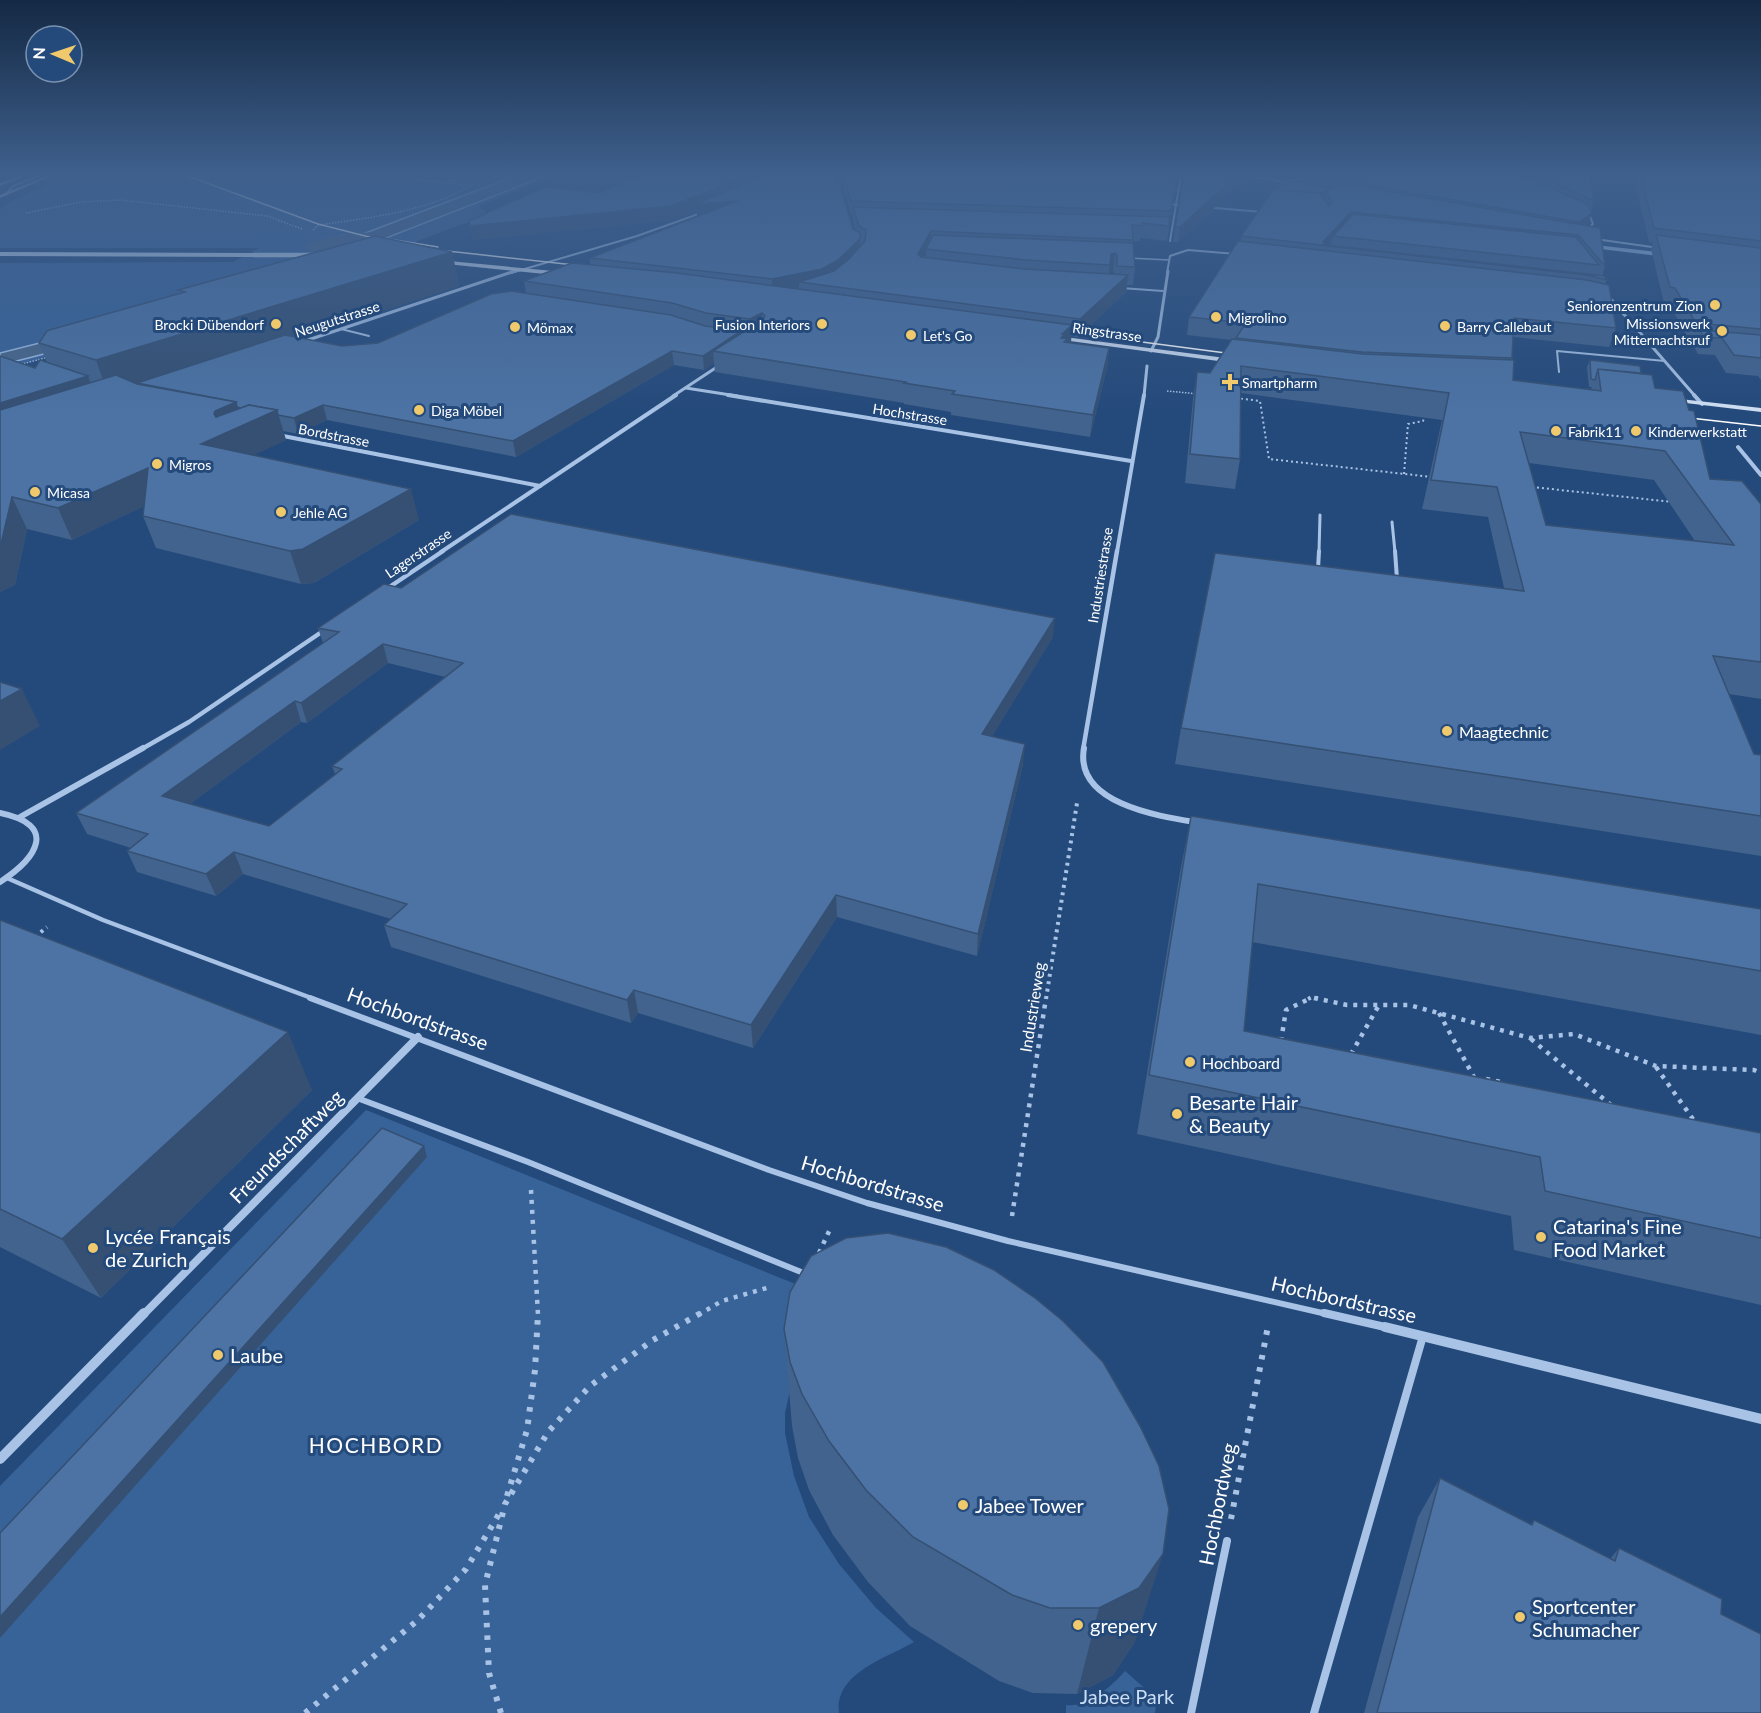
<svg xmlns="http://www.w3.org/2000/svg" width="1761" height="1713" viewBox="0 0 1761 1713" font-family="Lato,sans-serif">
  <rect width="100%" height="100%" fill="#244a7b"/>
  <g fill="#386399">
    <path d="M70,175h294l34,4 -2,9 4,-9 15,-4h144l-81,31 14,10c-42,9 -79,29 -120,42 -123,39 -246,82 -372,111v-106l233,-1 26,-14h-259v-39l11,-8z"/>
    <path d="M366,1110l486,197 -61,79 -6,27v20l9,43 15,41 30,47 37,44 38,34c-27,16 -80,31 -75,71h-839v-227z"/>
    <path d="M1125,1671l32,28 -2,14h-89v-8c21,3 46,-19 59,-34z"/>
  </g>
  <path fill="#4a668a" stroke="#9cbee5" stroke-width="1.5" d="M518,175h30c-180,69 -359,146 -548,190v-12l83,-21 236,-81 23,-10 -4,-2 5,-4 12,2z"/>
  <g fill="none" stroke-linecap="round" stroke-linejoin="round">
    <g fill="#9cbee5" fill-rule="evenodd">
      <path d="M1156,202l118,10 2,1 -2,1 -120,-10z"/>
      <path d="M1586,244l81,9 3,2 -3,2 -83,-10z"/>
    </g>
    <path fill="#4a668a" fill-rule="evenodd" d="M374,232l6,1 3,4 -3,4 -33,4 5,4 -3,4c-12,3 -28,1 -40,-2l-3,-4 3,-4 28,-8z"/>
    <g stroke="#a8c3e5" stroke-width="1.5" stroke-dasharray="1.5 1.5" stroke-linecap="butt">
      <path d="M377,175l94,11"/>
      <path d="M183,177l12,-2"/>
      <path d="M449,181l42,-6"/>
      <path d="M26,213l55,-11 39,-2 147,16 35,13"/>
      <path d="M313,230l4,-4 9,-2c55,-8 111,-14 158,-47"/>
      <path d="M18,365l31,-8"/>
      <path d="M1167,391l32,3"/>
    </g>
    <g stroke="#a8c3e5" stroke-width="2" stroke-dasharray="2 3" stroke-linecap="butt">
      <path d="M1236,398l24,3 9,58 163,18"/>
      <path d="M1404,474l4,-50 15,-3 2,-5"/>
      <path d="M1532,487l141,15"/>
    </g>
    <g stroke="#a8c3e5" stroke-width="4" stroke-dasharray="3 4.5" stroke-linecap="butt">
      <path d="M35,937l12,-10"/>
      <path d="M1046,999l31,-196"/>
      <path d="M1308,999l4,-2 9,2"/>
    </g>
    <g stroke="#a8c3e5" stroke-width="4.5" stroke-dasharray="4 6" stroke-linecap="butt">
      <path d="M1314,998l33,7h62l121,33 44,-4 82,32 98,4 7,3"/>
      <path d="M1439,1013l36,66"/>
      <path d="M1531,1039l80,66"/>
      <path d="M1281,1041l5,-31 25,-12"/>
      <path d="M1351,1054l28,-49"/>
      <path d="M1656,1067l39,55"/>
      <path d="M1486,1079l15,3"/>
      <path d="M531,1190l7,125"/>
      <path d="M1012,1216l34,-218"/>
      <path d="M819,1253l12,-26"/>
      <path d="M698,1315l24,-14 48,-14"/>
    </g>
    <g stroke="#a8c3e5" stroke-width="6" stroke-dasharray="4.5 8" stroke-linecap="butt">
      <path d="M507,1496l20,-66 8,-60 3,-57"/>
      <path d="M1231,1519l37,-193"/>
      <path d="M305,1713l113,-93 48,-51 36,-60"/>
      <path d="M501,1713l-12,-40 -4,-88 20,-81 43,-72 42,-46 63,-46 48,-27"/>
    </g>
    <g stroke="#a8c3e5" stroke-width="1.5">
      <path d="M0,176l4,-1"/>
      <path d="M1281,182l24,-4"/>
      <path d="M1129,258l40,2"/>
    </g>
    <g stroke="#a8c3e5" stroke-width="2">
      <path d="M1121,288l42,3"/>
      <path d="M341,329l28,7"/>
      <path d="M1647,340l51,4"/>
      <path d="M1559,372l-2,-21 108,10"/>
    </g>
    <g stroke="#a8c3e5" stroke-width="3">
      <path d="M1392,522l3,30"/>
      <path d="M1319,552l1,-37"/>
    </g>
    <g stroke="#a8c3e5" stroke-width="4">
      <path d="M1395,551l2,28"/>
      <path d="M1318,569l1,-18"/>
    </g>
    <path stroke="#a8c3e5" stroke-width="4.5" d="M7,878l96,42 211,79"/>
    <g stroke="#a8c3e5" stroke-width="6">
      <path d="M310,998l459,172 98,33 141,38 323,74"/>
      <path d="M357,1098l171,64 278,112"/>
    </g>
    <g stroke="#a8c3e5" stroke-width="8">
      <path d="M1324,1313l61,14"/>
      <path d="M1191,1713l36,-172"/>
      <path d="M1314,1713l109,-377"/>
    </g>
    <g stroke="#a8c3e5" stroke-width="2">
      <path d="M1243,175l47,8"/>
      <path d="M5,195l8,-9 28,-11"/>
      <path d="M1585,231l8,-7 -5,-13"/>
      <path d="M1595,239l64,9"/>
      <path d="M1170,241l11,-66"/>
      <path d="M511,273l126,-37 67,-24"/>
      <path d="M1167,273l3,-17 18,-6 48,4"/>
    </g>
    <g stroke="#a8c3e5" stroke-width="3">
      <path d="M1608,296l87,100"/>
      <path d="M302,342l213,-71"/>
      <path d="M1151,351l7,-14 10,-66"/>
      <path d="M686,388l51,8"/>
      <path d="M673,396l47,-31"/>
      <path d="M1144,396l3,-30"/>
    </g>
    <g stroke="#a8c3e5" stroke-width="4">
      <path d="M728,395l403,66"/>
      <path d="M1694,395l8,9"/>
      <path d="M278,435l262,51"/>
      <path d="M1738,447l23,28"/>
      <path d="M441,552l235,-157"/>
      <path d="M1117,552l27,-157"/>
    </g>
    <g stroke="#a8c3e5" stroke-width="4.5">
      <path d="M385,590l58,-39"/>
      <path d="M140,750l49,-28 137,-93"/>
      <path d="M1083,750l34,-199"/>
    </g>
    <g stroke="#a8c3e5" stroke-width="6">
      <path d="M1084,748c-10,55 73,68 111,74"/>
      <path d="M0,813c59,12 37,45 0,69"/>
      <path d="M20,817l123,-69"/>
    </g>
    <path stroke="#a8c3e5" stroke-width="8" d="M143,1315l275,-278"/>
    <g stroke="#a8c3e5" stroke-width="10">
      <path d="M1385,1327l376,92"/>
      <path d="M0,1459l144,-146"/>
    </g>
    <g fill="#d1e0f4" fill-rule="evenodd">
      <path d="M23,175h5l-28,11v-3z"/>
      <path d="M49,175h5l-54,23v-3z"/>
      <path d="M0,252l254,1 3,2 -3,2 -254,-1z"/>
      <path d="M438,260l126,12 3,2 -3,2 -128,-13z"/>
      <path d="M1057,336l176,23 3,2 -3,2 -178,-24z"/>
      <path d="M1671,398l90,10v4l-92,-11v-2z"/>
    </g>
    <g stroke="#fff" stroke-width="1.5">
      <path d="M185,175l133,49 67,17"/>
      <path d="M376,237l62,10"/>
      <path d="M429,249l155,17"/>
      <path d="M1066,332l175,23"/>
      <path d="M1681,417l80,9"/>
    </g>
    <path stroke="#d1e0f4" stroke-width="4.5" d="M254,255h60"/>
  </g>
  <g fill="#41638d" fill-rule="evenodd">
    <path d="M638,175h540l-11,66 -27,-3v3h-7l2,26 -2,18h-6l-1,7 -48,45 -7,-1v7l38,5 -2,20 -17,69 -139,-22v-3l-47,-8v-1l-189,-31 -1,-9 -10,7 -30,-5 -158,92 -189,-37 -29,14 -15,-3 3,9 -33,15 166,65 -105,63 -13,1 -145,-36 -13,-32 1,-10 -72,34 -45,-11 -12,56 -15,7v-236l35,12 12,-5 -8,-20 140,-49 -1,-4 274,-38 7,34 -160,52 43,8 36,-3 148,-49 -2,-13 66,-16v-7l107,-42v-5l-26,9 -198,20 -4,-19 131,-28zM844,182v8l7,25h2v7l3,9 -3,-2 -14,-44zM1113,271l2,4 -6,-1v-1z"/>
    <path d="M1184,175h62l-1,4 -67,63h-5z"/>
    <path d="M1288,175h302l4,26 -3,9 -2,12 -4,3 20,41 -3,10 5,4 -2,4 11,44 -7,19 -96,-10 -1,23 1,20 78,9 1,-2h-3l-2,-20 3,-7 51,14 14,14 34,22 21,69 51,25v195l-32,-5 25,60 7,1v101l-586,-92 6,-36 323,-140 -16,-71 -66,-8 20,-89 -201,-27 -1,66 -5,30 -50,-6 8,-84 4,-27 13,1 22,-33 -45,-5 2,-18 51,-76 1,-5 91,-48 -32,-6 1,-6 -13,2zM1529,463l125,17 41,61 -149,-16z"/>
    <path d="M1633,175h128v205l-3,-4 -32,-3 -11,-18 -17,-1 -4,-7 2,-6 -7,-1 -20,-36 -5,-1 -13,-54 2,-6 -4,-1z"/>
    <path d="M401,588l652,49 -61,99 31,28 -46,192 -140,-39 -84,131 -115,-35 -7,10 -240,-76 -7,-22 7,-6 -148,-45 -27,22 -79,-24 -10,-21 4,-3 -44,-14 -11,-21 247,-170 -5,-15zM388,663l57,14 -113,89 3,8 -66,52 -79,-22 111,-82 6,1z"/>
    <path d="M1191,816l570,93v126l-509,-93 -8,89 517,102v172l-247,-55 -3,-34 -374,-82 43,-262z"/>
    <path d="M0,920l312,170 -211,208 -101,-51z"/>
    <path d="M1063,1321l72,321 -22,33 -36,19 -44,-1 -34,-12 -89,-55 -42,-44 -35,-47 -24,-45 -11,-32 -6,-32 -8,-97z"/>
    <path d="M1440,1478l91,46 3,-4 76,39 9,-11 102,66 40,99h-397l54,-196z"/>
  </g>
  <g fill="#355073">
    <path d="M746,175h28l-37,26 -40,17v-7l-26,9 -198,20 -3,-14z"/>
    <path d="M837,175h62l-55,1v6l-6,4z"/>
    <path d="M1237,175h9l-1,4 -67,63 2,-15z"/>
    <path d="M1288,175h13v1l-13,2z"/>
    <path d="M1330,188l-4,3 -1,5 -7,4 1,-5z"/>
    <path d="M1351,212l-3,13 -15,11 -2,8 -2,2h-7l1,-4z"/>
    <path d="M1592,213l-3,9 -13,9 3,-9z"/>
    <path d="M931,231l-1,15 -4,3v6l-8,15v-16z"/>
    <path d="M860,239v15l-22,22 -39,6v8l-26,5 -1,-16z"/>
    <path d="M452,252l7,34 -349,114 -14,-40z"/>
    <path d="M1115,253l-2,18 -4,2 2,-19z"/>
    <path d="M1128,275l-2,17 -48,45 2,-18z"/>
    <path d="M762,313l1,19 -12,7 -1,-20z"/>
    <path d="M1072,325l-1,19 -8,18 -1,-28z"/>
    <path d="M742,330l1,14 -30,7 1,12 -10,7 -1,-14z"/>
    <path d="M1109,348l-2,20 -17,69 3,-22z"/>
    <path d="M672,351l2,14 -158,92 -3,-16z"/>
    <path d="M88,376l10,28 -98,32v-33z"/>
    <path d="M236,402l7,23 34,-15 9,30 -74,35 -11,-31 14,-33z"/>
    <path d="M323,405l4,15 -29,14 -4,-16z"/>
    <path d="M148,468l12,31 -88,41 -14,-32z"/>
    <path d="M411,489l8,31 -105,63 -13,1 -11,-33z"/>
    <path d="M12,497l15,32 -12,56 -15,7v-44z"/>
    <path d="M1055,618l-2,19 -72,118 1,-21z"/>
    <path d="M383,644l5,19 -81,60 -6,-20z"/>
    <path d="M22,689l18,37 -40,24v-49z"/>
    <path d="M295,701l6,21 -130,96 -9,-22z"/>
    <path d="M1025,744l-2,20 -46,192 1,-22z"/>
    <path d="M234,852l9,22 -27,22 -10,-22z"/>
    <path d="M836,895l1,22 -84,131 -2,-23z"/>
    <path d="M634,990l4,23 -7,10 -4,-23z"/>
    <path d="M288,1032l24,58 -211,208 -39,-59z"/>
    <path d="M424,1146l3,11 -427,481v-21z"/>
    <path d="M1163,1554l-28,88 -22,33 -36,19 22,-86z"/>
  </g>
  <g fill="#4c73a4" stroke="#355073" stroke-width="1.5" fill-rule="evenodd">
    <path d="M638,175h108l-33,15 -43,16 -200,20 -1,-5 76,-34 55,6z"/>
    <path d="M761,175h76l16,54 7,4v6l-22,21 -16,9 -50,10 -182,-21 147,-57 -41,3 52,-22z"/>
    <path d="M856,175h321l-6,36 -320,-10 -7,-25z"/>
    <path d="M1184,175h53l-57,52h-5z"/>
    <path d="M1310,175h211l67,29 4,9 -13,9z"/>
    <path d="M1537,175h53l4,26z"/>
    <path d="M1640,175h121v66l-107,-13z"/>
    <path d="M1283,180l47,8 -10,6v-1l-44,-2z"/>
    <path d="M1341,183l259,45 5,38 -27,-31 -227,-23 -28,30 3,3 278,31 3,4 -20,-5 -346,-39 32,-46 47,3 9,13 3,-4 -6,-11z"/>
    <path d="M853,207l317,10 -1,9 -27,-3v3l-10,-1 1,15 -202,-9 -13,23 3,3 104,12 103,6 -48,44 -281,-37 35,-11 15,-12 16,-18 1,-11 -7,-4z"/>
    <path d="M1353,214l223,23 23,28 -266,-29z"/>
    <path d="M933,235l200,8 2,24 -18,-1v-11l-2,-2 -4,1 -1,11 -84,-5 -100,-11z"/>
    <path d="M1656,235l105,13v81l-65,-6 -21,-35 -5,-1z"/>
    <path d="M375,236l77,16 -356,108 -57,-17 8,-12 6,-2 132,-37 -7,-2z"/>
    <path d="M1238,241l349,39 22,5 7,43 -102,-10 -2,40 -150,-6 -126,-14 10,-15 -57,-6z"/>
    <path d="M572,263l105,10 395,52 -10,9h3l-4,4 7,1 -4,3 45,6 -16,67 -141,-21 3,-3 -51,-8 2,-1 -193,-31 50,-31 2,-4 -3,-3 -12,6 -44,-6 -34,-10 -148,-22z"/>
    <path d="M511,291l160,24 34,11 37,4 -39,26 -31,-5 -159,90 -190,-36 -29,13 -16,-3 -1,-5 -28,-5 -8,3 -4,-1 -1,-5 -99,-19 148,-48 57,11 36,-3 113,-49z"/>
    <path d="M1700,330l61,5v23l-27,-3 -12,-17 -18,-1z"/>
    <path d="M1232,339l131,15 151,6 -1,20 88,11 -3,-22 54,6 3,13 28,3 6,19 5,1 16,68 32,2 19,23v158l-48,-6 41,98 7,1v61l-580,-88 34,-175 309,38 -27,-104 -66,-7 18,-87 -208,-27 -1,93 -50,-5 7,-82 13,1zM1520,432l145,19 69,94 -188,-20z"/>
    <path d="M0,356l35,12 5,-8 48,16 -88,27z"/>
    <path d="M1590,360l50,6 1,7 -43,-4 -3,11 -4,-1z"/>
    <path d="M116,375l21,9 99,18 -21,9 -1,3 2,3 33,-12 28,5 -76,34 210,45 -108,60 -13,2 -147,-35 5,-48 -90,40 -46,-11 -12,51v-138z"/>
    <path d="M511,514l544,104 -73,116 43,10 -47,190 -142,-39 -85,130 -117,-35 -7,10 -243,-75 23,-21 -173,-52 -28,22 -79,-23 21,-17 -72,-21 263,-181 -21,-4 66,-44 17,4zM383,644l80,19 -131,103 10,3 -73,57 -107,-30 133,-95 6,2z"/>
    <path d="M0,682l22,7 -22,12z"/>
    <path d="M1191,816l570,93v62l-503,-87 -14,147 517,102v105l-216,-47 -5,-34 -391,-82z"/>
    <path d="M0,920l288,112 -226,207 -62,-30z"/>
    <path d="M382,1128l42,18 -424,471v-84z"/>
    <path d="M888,1233l58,14 48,23 41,28 28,23 40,41 37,64 19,40 10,43 -6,45 -24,34 -40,20h-49l-38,-13 -99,-58 -47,-47 -37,-49 -27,-47 -12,-32 -6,-33 6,-37 21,-36 35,-18z"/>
    <path d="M1440,1478l92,47 2,-5 81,41 4,-13 103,51 -1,15 40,20v79h-384z"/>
  </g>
  <linearGradient id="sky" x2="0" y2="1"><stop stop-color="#142944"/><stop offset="0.42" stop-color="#3f608d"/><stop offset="1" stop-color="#3f608d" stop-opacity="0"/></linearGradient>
  <rect width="1761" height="415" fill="url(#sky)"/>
  <g fill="#efc96c" stroke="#244a7b" stroke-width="2">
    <circle cx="1715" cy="305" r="6"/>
    <circle cx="1216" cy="317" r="6"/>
    <circle cx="276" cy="324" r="6"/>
    <circle cx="822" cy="324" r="6"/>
    <circle cx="1445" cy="326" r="6"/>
    <circle cx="515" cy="327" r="6"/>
    <circle cx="1722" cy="331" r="6"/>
    <circle cx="911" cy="335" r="6"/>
    <path d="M1227 373h6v6h6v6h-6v6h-6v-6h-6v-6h6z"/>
    <circle cx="419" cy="410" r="6"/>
    <circle cx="1556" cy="431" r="6"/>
    <circle cx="1636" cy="431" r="6"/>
    <circle cx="157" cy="464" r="6"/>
    <circle cx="35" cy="492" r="6"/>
    <circle cx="281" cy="512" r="6"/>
    <circle cx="1447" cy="731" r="6"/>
    <circle cx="1190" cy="1062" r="6"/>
    <circle cx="1177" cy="1114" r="6"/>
    <circle cx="1541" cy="1237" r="6"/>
    <circle cx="93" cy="1248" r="6"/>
    <circle cx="218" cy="1355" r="6"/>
    <circle cx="963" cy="1505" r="6"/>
    <circle cx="1520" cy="1617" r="6"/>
    <circle cx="1078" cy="1625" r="6"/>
  </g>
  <g text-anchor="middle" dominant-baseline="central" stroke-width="6" stroke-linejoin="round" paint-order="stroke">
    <g font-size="14" fill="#fff" stroke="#244a7b" text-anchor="start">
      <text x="1703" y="305" text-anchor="end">Seniorenzentrum Zion</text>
      <text x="1228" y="317">Migrolino</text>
      <text x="1710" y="323" text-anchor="end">Missionswerk<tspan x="1710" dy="16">Mitternachtsruf</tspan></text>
      <text x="264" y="324" text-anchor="end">Brocki Dübendorf</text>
      <text x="810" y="324" text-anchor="end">Fusion Interiors</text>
      <text x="1457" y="326">Barry Callebaut</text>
      <text x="527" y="327">Mömax</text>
      <text x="923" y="335">Let's Go</text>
      <text x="1242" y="382">Smartpharm</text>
      <text x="431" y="410">Diga Möbel</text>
      <text x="1568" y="431">Fabrik11</text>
      <text x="1648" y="431">Kinderwerkstatt</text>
      <text x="169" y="464">Migros</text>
      <text x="47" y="492">Micasa</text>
      <text x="293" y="512">Jehle AG</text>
    </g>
    <g font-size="14" fill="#fff" stroke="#244a7b">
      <text transform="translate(337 319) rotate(-18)">Neugutstrasse</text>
      <text transform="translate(1107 332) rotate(8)">Ringstrasse</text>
      <text transform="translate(910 414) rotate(9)">Hochstrasse</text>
      <text transform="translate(334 435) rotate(11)">Bordstrasse</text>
      <text transform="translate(418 553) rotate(-34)">Lagerstrasse</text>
      <text transform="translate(1100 575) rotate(-81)">Industriestrasse</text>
    </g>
    <g font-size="16" fill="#fff" stroke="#244a7b" text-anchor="start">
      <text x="1459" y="731">Maagtechnic</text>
      <text x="1202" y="1062">Hochboard</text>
    </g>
    <g font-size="16" fill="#fff" stroke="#244a7b">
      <text transform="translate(1032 1007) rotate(-81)">Industrieweg</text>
    </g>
    <g font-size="20" fill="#fff" stroke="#244a7b">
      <text transform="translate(418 1018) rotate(20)">Hochbordstrasse</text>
      <text transform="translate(286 1146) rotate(-45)">Freundschaftweg</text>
      <text transform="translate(873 1183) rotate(17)">Hochbordstrasse</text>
      <text transform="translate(1344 1299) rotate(13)">Hochbordstrasse</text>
      <text transform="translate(1217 1504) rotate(-79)">Hochbordweg</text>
    </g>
    <g font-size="20" fill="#fff" stroke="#244a7b" text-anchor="start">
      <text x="1189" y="1102">Besarte Hair<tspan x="1189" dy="23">&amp; Beauty</tspan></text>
      <text x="1553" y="1226">Catarina's Fine<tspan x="1553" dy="23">Food Market</tspan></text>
      <text x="105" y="1236">Lycée Français<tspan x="105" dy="23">de Zurich</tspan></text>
      <text x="230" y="1355">Laube</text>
      <text x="975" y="1505">Jabee Tower</text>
      <text x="1532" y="1606">Sportcenter<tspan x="1532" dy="23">Schumacher</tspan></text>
      <text x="1090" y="1625">grepery</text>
    </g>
    <g font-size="20" fill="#caddf4" stroke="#244a7b">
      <text x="1127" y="1696">Jabee Park</text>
    </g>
    <g font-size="21" letter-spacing="1.5" fill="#fff" stroke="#244a7b">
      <text x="376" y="1444">HOCHBORD</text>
    </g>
  </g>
  <g transform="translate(54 54) rotate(272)"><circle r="28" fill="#244a7b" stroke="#7c92b0" stroke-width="1.5"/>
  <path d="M0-4.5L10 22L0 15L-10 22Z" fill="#efc96c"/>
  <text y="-9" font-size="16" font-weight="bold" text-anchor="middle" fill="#ffffff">N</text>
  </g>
</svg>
